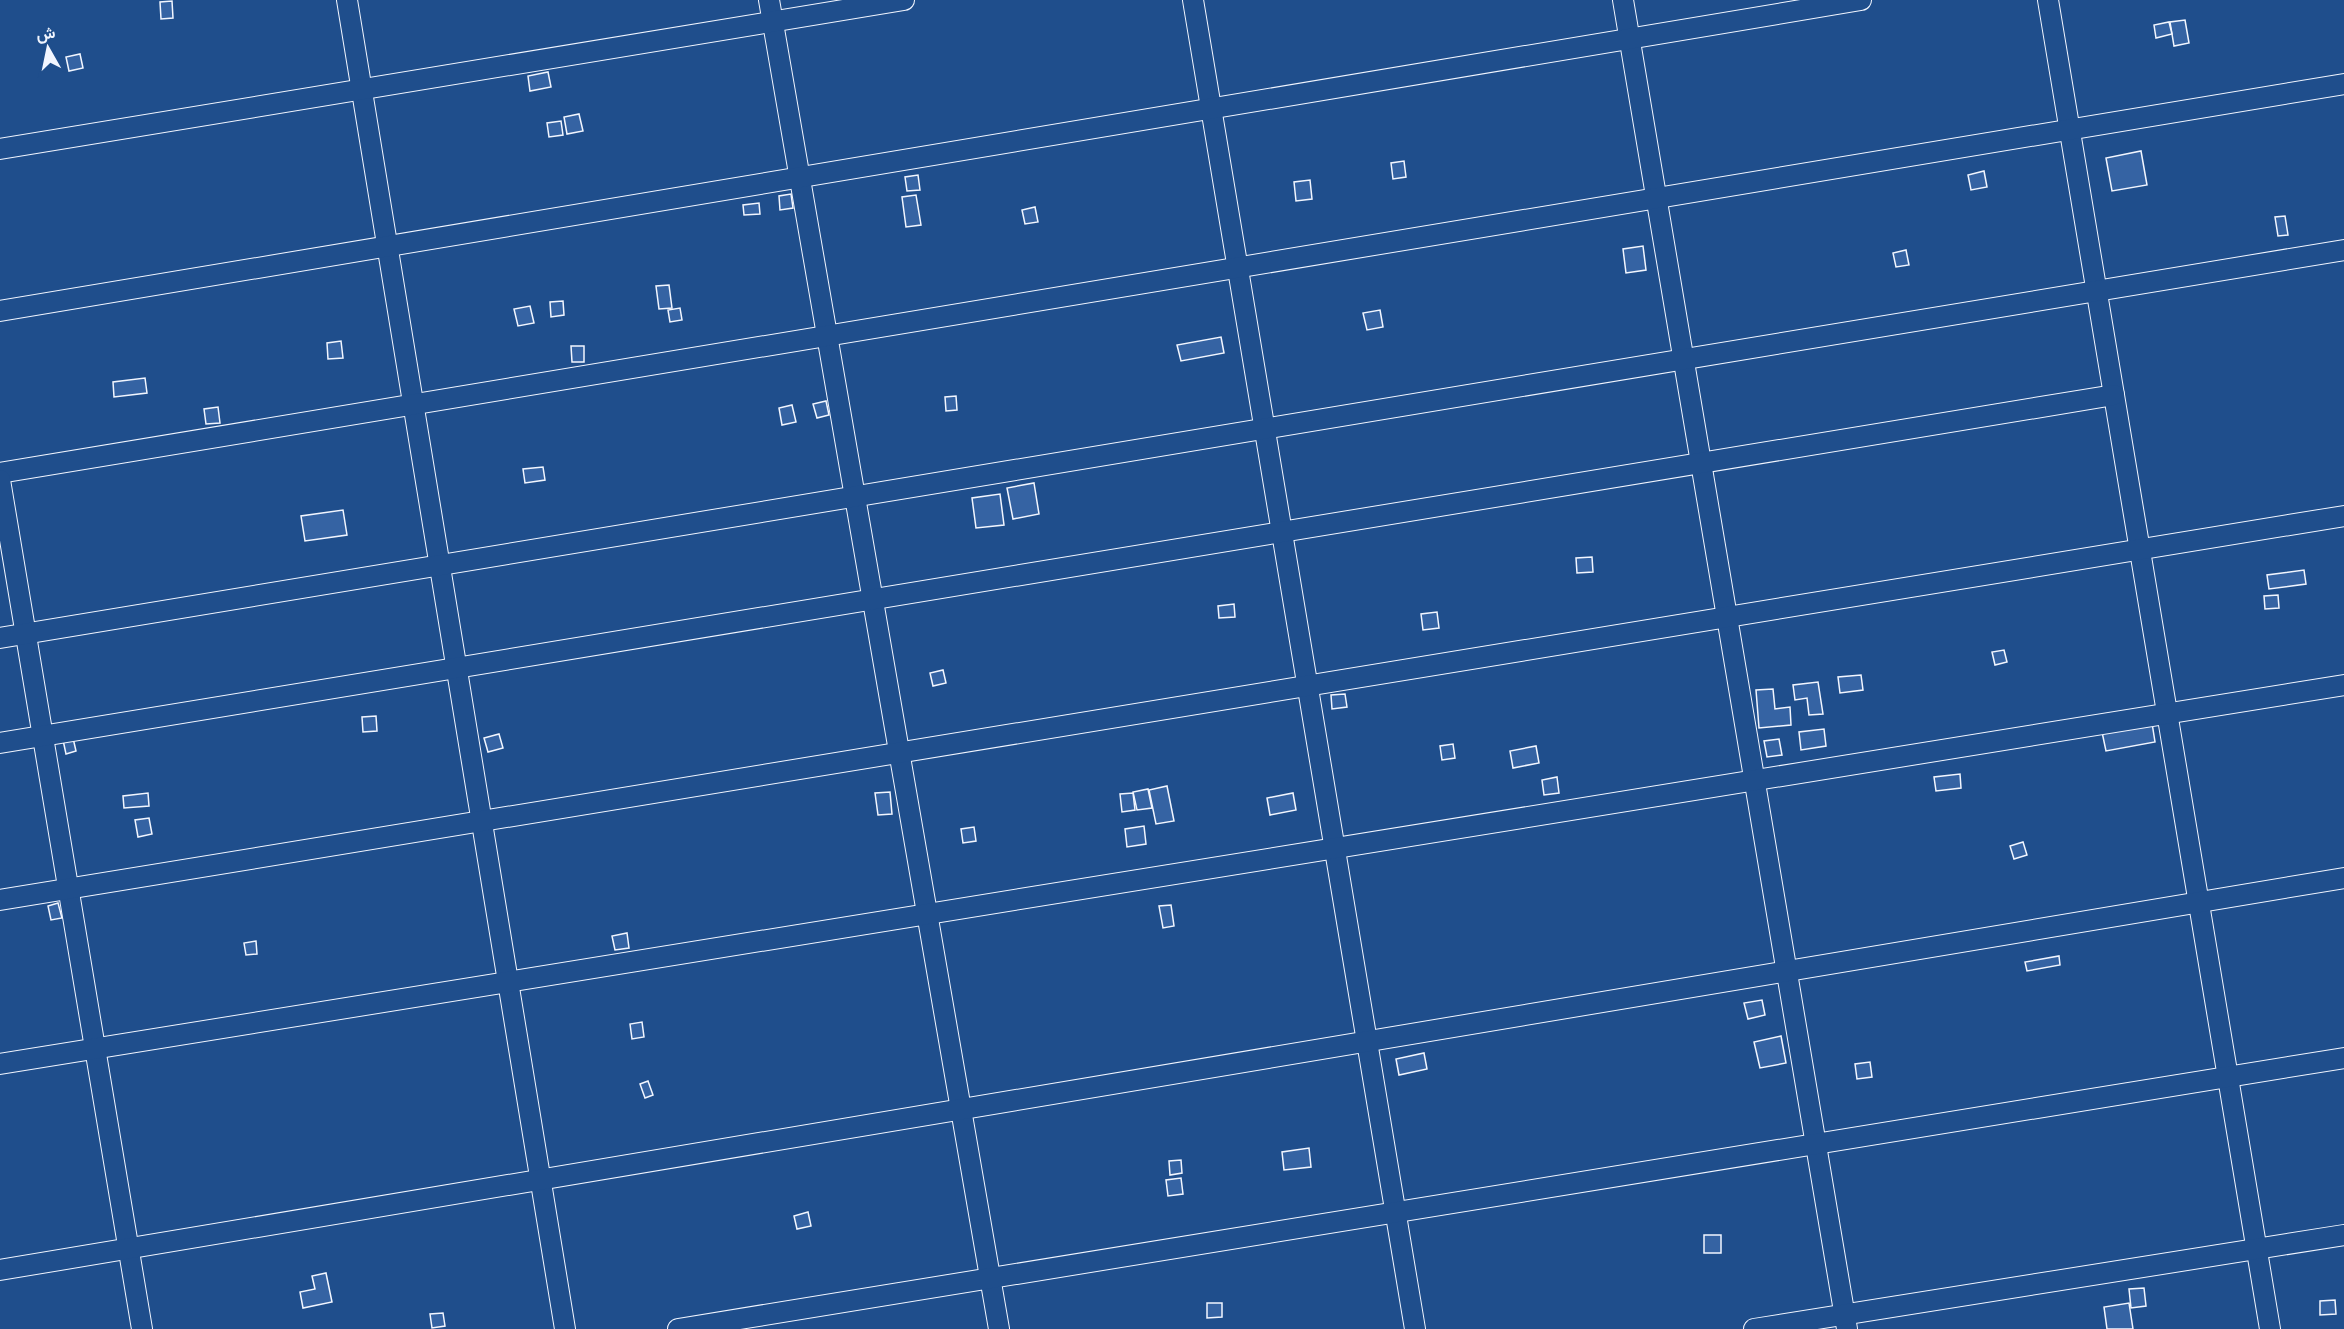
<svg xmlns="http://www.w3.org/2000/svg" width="2344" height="1329" viewBox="0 0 2344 1329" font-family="'Fira Sans',Vazirmatn,sans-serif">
  <rect width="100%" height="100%" fill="#1f4e8c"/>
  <g fill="#3563a3" stroke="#f2f6ff" stroke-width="1.5">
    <path d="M172,1l1,17 -12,1 -1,-17z"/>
    <path d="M2185,20l4,23 -15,3 -4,-24z"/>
    <path d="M2169,22l3,12 -16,4 -2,-13z"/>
    <path d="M80,54l3,14 -14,3 -3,-14z"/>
    <path d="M548,72l3,15 -21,4 -2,-15z"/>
    <path d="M579,114l4,17 -16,3 -3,-17z"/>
    <path d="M561,121l2,14 -14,2 -2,-14z"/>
    <path d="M2141,151l6,34 -35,6 -6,-33z"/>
    <path d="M1404,161l2,16 -13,2 -2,-16z"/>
    <path d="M1984,171l3,16 -16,3 -3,-15z"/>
    <path d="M918,175l2,15 -13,1 -2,-14z"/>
    <path d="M1310,180l2,19 -16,2 -2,-19z"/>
    <path d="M791,194l2,14 -13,2 -1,-14z"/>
    <path d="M916,195l5,30 -15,2 -4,-30z"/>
    <path d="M759,203l1,11 -16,1 -1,-10z"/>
    <path d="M1035,207l3,15 -13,2 -3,-14z"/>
    <path d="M2285,216l3,19 -10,1 -3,-19z"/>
    <path d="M1643,246l3,24 -20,3 -3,-24z"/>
    <path d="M1906,250l3,15 -13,2 -3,-14z"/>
    <path d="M669,285l3,23 -13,1 -3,-23z"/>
    <path d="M563,301l1,14 -13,2 -1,-15z"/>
    <path d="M530,306l4,17 -16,3 -4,-17z"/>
    <path d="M680,308l2,12 -12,2 -2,-12z"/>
    <path d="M1380,310l3,17 -16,3 -4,-17z"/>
    <path d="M1221,337l3,16 -43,8 -4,-16z"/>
    <path d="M341,341l2,17 -15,1 -1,-16z"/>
    <path d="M571,346h13v16h-12z"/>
    <path d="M145,378l2,15 -33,4 -1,-15z"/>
    <path d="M956,396l1,14 -11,1 -1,-14z"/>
    <path d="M826,401l3,14 -12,3 -4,-14z"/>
    <path d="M792,405l4,17 -14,3 -3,-17z"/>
    <path d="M218,407l2,16 -14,1 -2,-15z"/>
    <path d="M543,467l2,13 -20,3 -2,-14z"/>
    <path d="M1034,483l5,31 -26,5 -6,-31z"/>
    <path d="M1000,494l4,31 -28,3 -4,-30z"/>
    <path d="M343,510l4,25 -42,6 -4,-25z"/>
    <path d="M1592,557l1,15 -16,1 -1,-15z"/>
    <path d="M2304,570l2,14 -37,5 -2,-14z"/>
    <path d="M2278,595l1,13 -14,1 -1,-13z"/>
    <path d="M1234,604l1,13 -16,1 -1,-12z"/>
    <path d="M1437,612l2,16 -16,2 -2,-16z"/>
    <path d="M2004,650l3,12 -12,3 -3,-13z"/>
    <path d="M943,670l3,13 -13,3 -3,-13z"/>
    <path d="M1861,675l2,15 -23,3 -2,-16z"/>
    <path d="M1818,682l5,32 -14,1 -2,-17 -12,2 -2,-15z"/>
    <path d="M1773,689l2,20 15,-2 1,18 -32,3 -3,-38z"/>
    <path d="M1345,694l2,13 -15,2 -1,-14z"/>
    <path d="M376,716l1,15 -14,1 -1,-15z"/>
    <path d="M2152,723l3,19 -49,9 -4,-19z"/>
    <path d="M1824,729l2,17 -25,4 -2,-18z"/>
    <path d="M499,734l4,14 -15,4 -4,-14z"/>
    <path d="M73,738l3,13 -10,3 -3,-14z"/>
    <path d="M1779,739l3,16 -15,2 -3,-16z"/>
    <path d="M1453,744l2,14 -13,2 -2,-14z"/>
    <path d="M1536,746l3,17 -26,5 -3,-17z"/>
    <path d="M1960,774l1,14 -25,3 -2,-14z"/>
    <path d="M1557,777l2,16 -15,2 -2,-15z"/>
    <path d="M1167,786l7,35 -18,3 -7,-34z"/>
    <path d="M1148,789l4,19 -15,2 -4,-18z"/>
    <path d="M890,792l2,22 -14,1 -3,-22z"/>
    <path d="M148,793l1,13 -25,2 -1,-12z"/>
    <path d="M1133,793l2,17 -13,2 -2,-18z"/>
    <path d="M1293,793l3,17 -26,5 -3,-17z"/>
    <path d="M149,818l3,16 -14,3 -3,-17z"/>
    <path d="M1144,826l2,18 -19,3 -2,-18z"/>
    <path d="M974,827l2,14 -13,2 -2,-14z"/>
    <path d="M2023,842l4,13 -13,4 -4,-13z"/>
    <path d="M58,903l4,15 -11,2 -3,-14z"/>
    <path d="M1171,905l3,21 -11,2 -4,-22z"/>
    <path d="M627,933l2,15 -14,2 -3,-14z"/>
    <path d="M256,941l1,13 -11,1 -2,-12z"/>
    <path d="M2059,956l1,9 -33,6 -2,-9z"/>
    <path d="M1762,1000l3,15 -17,4 -4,-16z"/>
    <path d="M642,1022l2,15 -12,2 -2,-15z"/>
    <path d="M1781,1036l5,27 -26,5 -6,-26z"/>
    <path d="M1424,1053l3,16 -28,6 -3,-16z"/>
    <path d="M1870,1062l2,15 -15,2 -2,-15z"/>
    <path d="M648,1081l5,14 -8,3 -5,-14z"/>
    <path d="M1309,1148l2,19 -27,3 -2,-18z"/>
    <path d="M1181,1160l1,13 -12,2 -1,-14z"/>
    <path d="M1181,1178l2,16 -15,2 -2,-16z"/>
    <path d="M808,1212l3,14 -14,3 -3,-13z"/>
    <rect x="1704" y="1235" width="17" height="18"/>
    <path d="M326,1273l6,29 -29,6 -3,-16 15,-3 -3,-13z"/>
    <path d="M2144,1288l2,18 -15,2 -2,-19z"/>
    <path d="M2335,1300l1,14 -16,1v-14z"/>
    <path d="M1207,1303h15v14l-15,1z"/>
    <path d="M2129,1303l4,26h-26l-3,-22z"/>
    <path d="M443,1313l2,13 -13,2 -2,-14z"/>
  </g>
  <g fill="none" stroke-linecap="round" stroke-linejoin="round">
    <defs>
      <g id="street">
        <path d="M347,0l218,1329"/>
        <path d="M769,0l230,1329"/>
        <path d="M1193,0l222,1329"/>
        <path d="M1623,0l224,1329"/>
        <path d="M2048,0l222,1329"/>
        <path d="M0,149l904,-149"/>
        <path d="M0,311l1861,-311"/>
        <path d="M0,473l2344,-389"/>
        <path d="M0,480l142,849"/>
        <path d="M0,638l2344,-388"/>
        <path d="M0,743l2114,-348"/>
        <path d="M0,900l2344,-384"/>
        <path d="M0,1064l2344,-379"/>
        <path d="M0,1270l2344,-392"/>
        <path d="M678,1329l1666,-271"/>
        <path d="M1754,1329l590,-94"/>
      </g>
    </defs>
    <use href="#street" stroke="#f2f6ff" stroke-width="22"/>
    <use href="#street" stroke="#1f4e8c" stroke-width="20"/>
  </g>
  <g transform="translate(48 48) rotate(351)" stroke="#1f4e8c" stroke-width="4.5" paint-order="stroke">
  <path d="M0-4.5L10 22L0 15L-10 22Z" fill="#f2f6ff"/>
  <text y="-9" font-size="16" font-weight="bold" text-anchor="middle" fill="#f2f6ff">ش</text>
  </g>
</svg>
